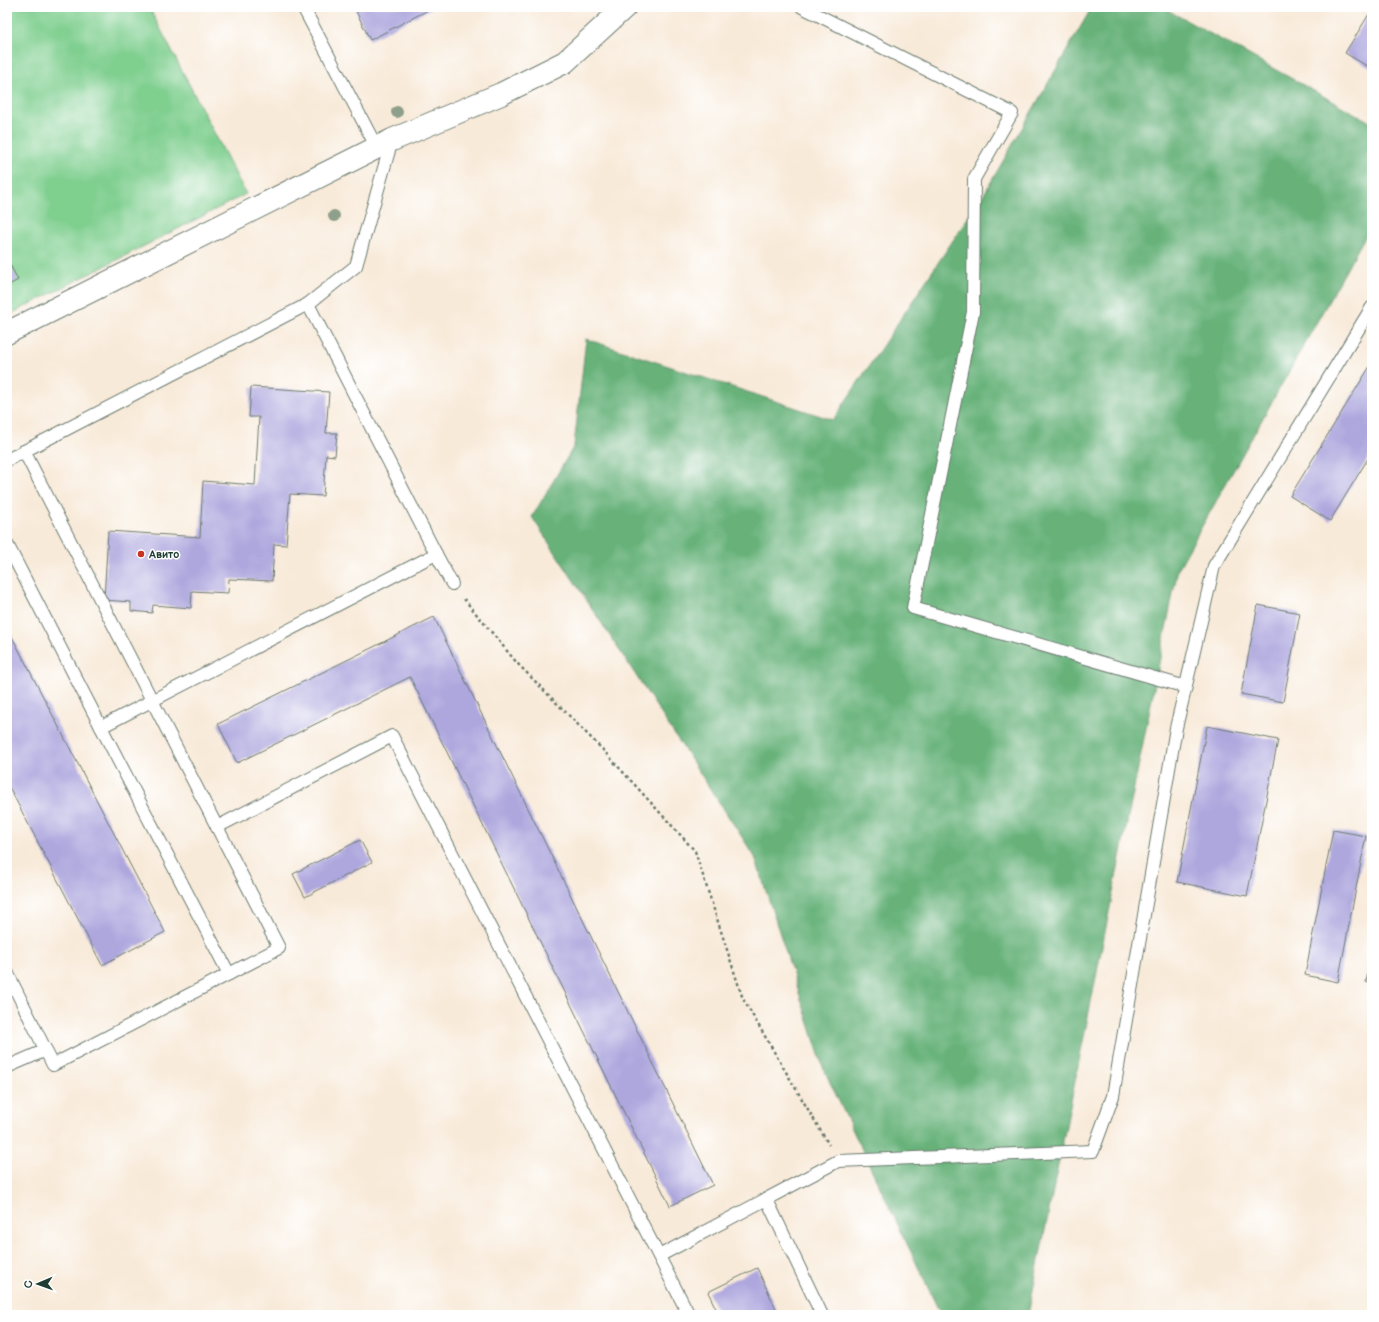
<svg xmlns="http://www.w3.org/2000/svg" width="1379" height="1322" viewBox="0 0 1379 1322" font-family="'Balsamiq Sans',sans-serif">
  <rect width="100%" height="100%" fill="#fff"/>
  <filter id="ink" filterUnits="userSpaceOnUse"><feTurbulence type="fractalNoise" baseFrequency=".025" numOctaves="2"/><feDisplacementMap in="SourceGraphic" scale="8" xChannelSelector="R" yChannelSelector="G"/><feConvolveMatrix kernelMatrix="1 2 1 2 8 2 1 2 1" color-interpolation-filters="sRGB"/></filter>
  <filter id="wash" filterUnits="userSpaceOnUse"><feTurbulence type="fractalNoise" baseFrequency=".012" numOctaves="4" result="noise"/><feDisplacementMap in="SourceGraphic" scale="16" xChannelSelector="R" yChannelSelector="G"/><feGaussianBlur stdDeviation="0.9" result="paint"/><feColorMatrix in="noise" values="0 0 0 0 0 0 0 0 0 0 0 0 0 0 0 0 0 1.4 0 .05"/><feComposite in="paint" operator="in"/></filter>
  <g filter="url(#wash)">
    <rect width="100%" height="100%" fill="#f8ead9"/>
    <path fill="#7fcf8f" stroke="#4f8662" d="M7,7h142l97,187 -239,122z"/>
    <path fill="#67b27a" stroke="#437857" d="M1092,7h70l210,116v101l-194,345 -150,746h-87l-117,-245 -69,-213 -223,-340 42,-71 12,-107 247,81 151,-226z"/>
    <g id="blocks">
      <g fill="#aea7de">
        <path d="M354,7h80l-64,33z"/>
        <path d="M1371,11l1,1v57l-27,-16z"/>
        <path d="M7,259l11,21 -11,6z"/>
        <path d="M1372,363v89l-42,69 -40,-25z"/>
        <path d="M251,387l78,5 -3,41h11l-2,23 -9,-1 -3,41 -33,-2 -4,51 -12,-1 -2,37 -43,-2 -1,14 -36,-2 -1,17 -38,-3 -1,8 -21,-2v-9l-27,-2 4,-69 92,6 3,-56 52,4 4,-68h-10z"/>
        <path d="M1258,605l42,8 -17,89 -42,-8z"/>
        <path d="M434,617l279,568 -43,21 -260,-529 -173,86 -19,-39z"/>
        <path d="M7,627l158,305 -63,33 -95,-182z"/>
        <path d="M1207,726l71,14 -31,156 -70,-14z"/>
        <path d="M1333,830l33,6 -28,146 -33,-7z"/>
        <path d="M360,840l12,22 -67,35 -12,-23z"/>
        <path d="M1371,959h1v25l-6,-2z"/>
        <path d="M757,1268l22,47h-60l-11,-23z"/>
      </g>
    </g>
  </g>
  <g filter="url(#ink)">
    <use href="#blocks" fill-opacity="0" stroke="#6b7a6e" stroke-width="1"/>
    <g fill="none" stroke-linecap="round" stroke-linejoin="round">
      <defs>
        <g id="service">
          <path d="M303,7l74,141"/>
          <path d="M802,7l210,106 -38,66 -1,133 -60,296 273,79"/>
          <path d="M24,451l193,376 175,-91 297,579"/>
          <path d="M7,460l301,-156 48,-38 36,-126"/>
          <path d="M7,544l94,183"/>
          <path d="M436,554l16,30"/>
          <path d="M217,827l62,121 -50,26"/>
          <path d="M7,972l46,93 176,-91 -128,-247 335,-173 -128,-250"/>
          <path d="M7,1067l39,-17"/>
          <path d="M767,1200l55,115"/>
          <path d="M659,1256l179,-95 255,-10 20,-55 63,-368 38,-162 158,-259"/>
        </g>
        <path id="minor" d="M7,333l385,-193 109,-46 64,-32 60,-55"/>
      </defs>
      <use href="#service" stroke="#6b7a6e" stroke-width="14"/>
      <use href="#minor" stroke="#6b7a6e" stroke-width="24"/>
      <path stroke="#6b7a6e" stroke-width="2.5" stroke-dasharray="3 3" stroke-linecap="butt" d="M464,599l53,64 85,86 93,102 48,148 86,146"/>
      <use href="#service" stroke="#fff" stroke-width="12"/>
      <use href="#minor" stroke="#fff" stroke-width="22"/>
    </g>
    <g fill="#8e9f8b">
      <circle cx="397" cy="112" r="6"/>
      <circle cx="334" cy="216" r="6"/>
    </g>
  </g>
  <circle fill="#c8321e" stroke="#fff" stroke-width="1.5" cx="141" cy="554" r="4"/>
  <g text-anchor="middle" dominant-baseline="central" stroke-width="3" stroke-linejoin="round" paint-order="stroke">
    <g font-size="11" font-weight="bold" fill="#1f3d34" stroke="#fff" text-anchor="start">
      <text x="149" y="554">Авито</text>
    </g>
  </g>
  <rect width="1379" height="1322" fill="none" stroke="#fff" stroke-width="24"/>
  <g transform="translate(38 1284) rotate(268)" stroke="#ffffff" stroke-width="3" paint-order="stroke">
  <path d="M0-3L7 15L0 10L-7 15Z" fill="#1f3d34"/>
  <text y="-6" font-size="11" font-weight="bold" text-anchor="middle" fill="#1f3d34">С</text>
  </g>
</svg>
